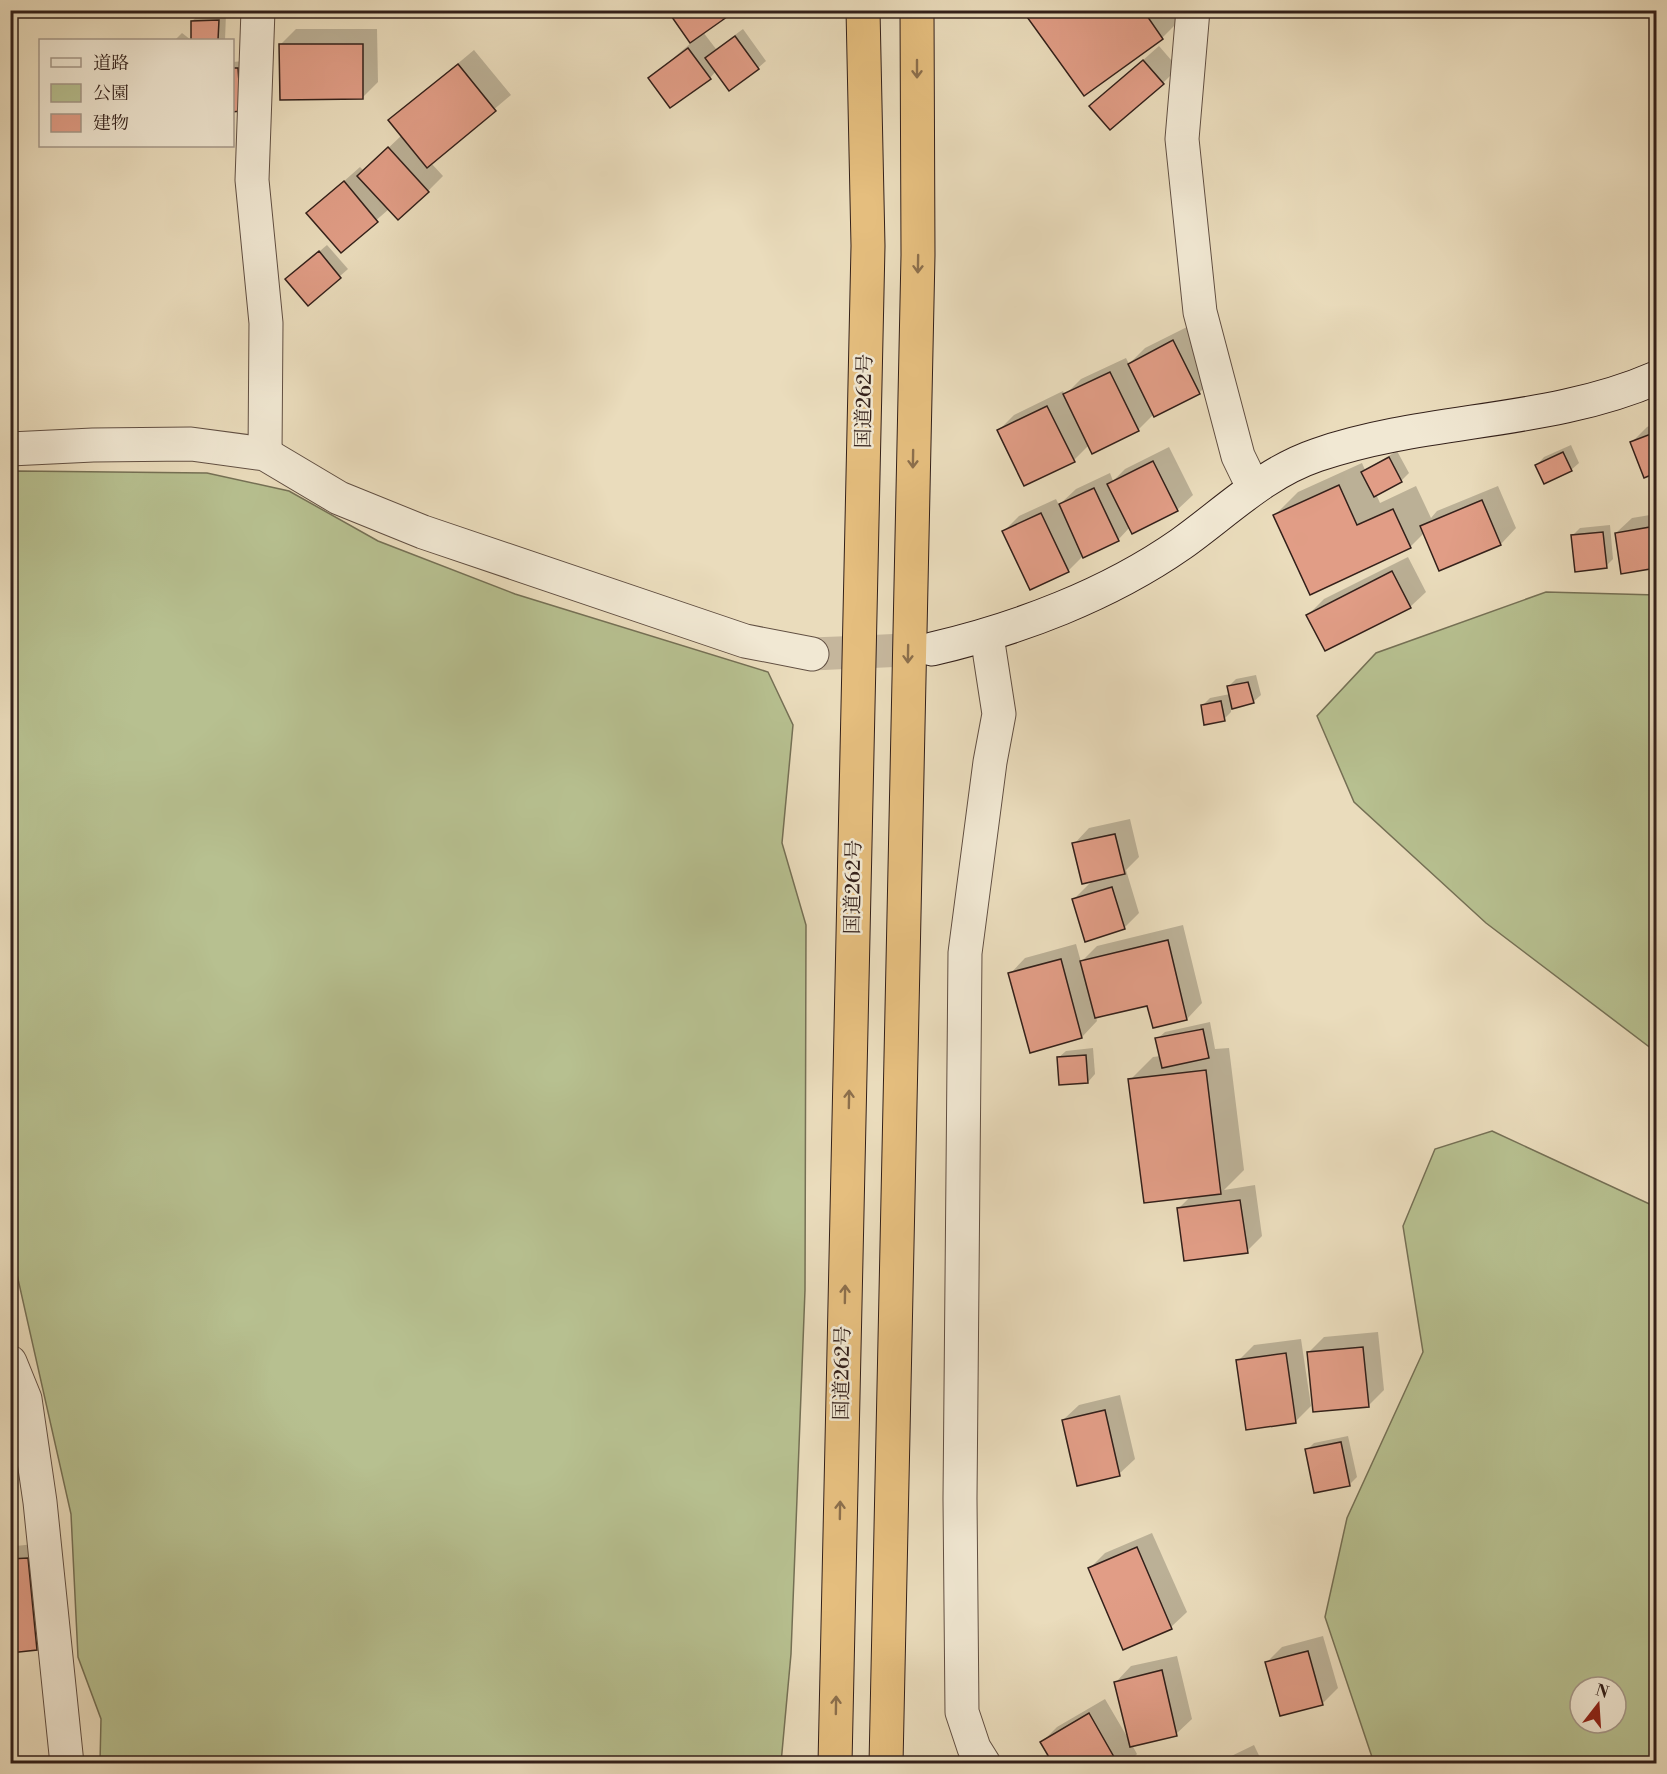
<svg xmlns="http://www.w3.org/2000/svg" width="1667" height="1774" viewBox="0 0 1667 1774" font-family="'Libre Bodoni','Noto Serif JP',serif">
  <rect width="100%" height="100%" fill="#eadcbc"/>
  <filter id="stains"><feTurbulence type="fractalNoise" baseFrequency=".00333" numOctaves="4"/><feColorMatrix values="0 0 0 0 .2 0 0 0 0 .09 0 0 0 0 .02 0 0 0 .5 -.17"/></filter>
  <radialGradient id="worn" r=".72"><stop offset=".6" stop-color="#630" stop-opacity="0"/><stop offset="1" stop-color="#630" stop-opacity=".3"/></radialGradient>
  <g fill="#b7c090" stroke="#757055" stroke-width="1.5" fill-rule="evenodd">
    <path d="M17,471l190,2 82,18 89,50 137,53 253,78 25,53 -11,118 24,82 -1,365 -14,364 -10,109h-681l1,-44 -23,-62 -7,-143 -60,-266 -1,-775z"/>
    <path d="M1546,592l110,3v457l-170,-129 -132,-121 -37,-86 59,-63z"/>
    <path d="M1492,1131l164,76v556h-282l-49,-146 22,-99 76,-166 -20,-126 32,-77zM1580,1687h36v36h-36z"/>
  </g>
  <g fill="#0003">
    <path d="M669,10h65l-31,22 13,17 27,-20 23,32 -8,7 -42,3 -6,7h-60l41,-35z"/>
    <path d="M1024,10h158l3,5 -23,23 -78,56z"/>
    <path d="M200,14h26l-1,26h-33v-19z"/>
    <path d="M296,29h81l1,53 -16,16 -81,-54z"/>
    <path d="M182,33l9,7h-16z"/>
    <path d="M1159,46l19,22 -15,15 -72,23z"/>
    <path d="M474,50l37,45 -80,68 12,13 -15,15 -39,18 -48,42 -33,-38 52,-46 4,4 38,-36 -12,-15z"/>
    <path d="M245,61l-13,49v-48z"/>
    <path d="M327,245l21,24 -40,35 -21,-25z"/>
    <path d="M1189,326l26,51 -16,16 -45,21 -16,16 -49,15 -15,15 -76,-29 16,-16 49,-24 2,4 16,-16 45,-21 3,6 16,-16z"/>
    <path d="M1656,423v48l-11,5 -13,-34 15,-15z"/>
    <path d="M1571,445l8,18 -8,7 -34,-5 7,-8z"/>
    <path d="M1169,447l24,48 -16,15 -47,17 -12,13 -35,16 -15,15 -64,-40 15,-15 37,-17 3,6 17,-16 34,-16 3,8 12,-12z"/>
    <path d="M1397,451l12,22 -8,8 -25,13 4,9 36,-17 15,32 6,-7 61,-25 18,42 -15,16 -61,25 -16,-36 -14,14 -135,-32 23,-23 64,-29 3,7z"/>
    <path d="M1656,514v52l-34,6 -6,-39 16,-15z"/>
    <path d="M1610,525l3,34 -7,7 -33,-31 7,-7z"/>
    <path d="M1408,557l18,35 -16,15 -102,8 16,-16z"/>
    <path d="M1256,675l5,20 -8,7 -22,6v4l-7,7 -22,-13 8,-8 20,-4 -2,-7 8,-8z"/>
    <path d="M1130,819l9,38 -13,13 13,43 -15,15 -50,-29 19,-19 -19,-36 15,-16z"/>
    <path d="M1183,925l19,78 -15,16 -39,-15 -52,13 1,4 -15,16 -72,-63 15,-16 51,-14 5,18 16,-16z"/>
    <path d="M1210,1022l5,27 14,-1 15,122 -20,20 31,-5 7,51 -15,15 -69,-42 13,-13 -61,-116 23,-23 8,-1 -4,-17 8,-7z"/>
    <path d="M1093,1048l2,26 -7,8 -30,-24 8,-7z"/>
    <path d="M1378,1332l6,58 -16,16 -59,-54 15,-15z"/>
    <path d="M1301,1339l10,67 -16,16 -57,-61 16,-16z"/>
    <path d="M1120,1395l15,64 -16,15 -56,-54 16,-15z"/>
    <path d="M1348,1436l9,41 -8,8 -42,-35 7,-7z"/>
    <path d="M1152,1533l35,79 -16,15 -47,21 -34,-80 15,-15z"/>
    <path d="M43,1543l9,90 -15,16 -27,2v-99l6,-6z"/>
    <path d="M1323,1636l15,52 -16,16 -55,-42 15,-15z"/>
    <path d="M1177,1656l15,63 -16,15 -44,11 5,9 -9,10h-73l-13,-22 15,-15 48,-28 24,41 -13,-58 15,-16z"/>
    <path d="M1254,1745l9,19h-48z"/>
    <rect x="10" y="1761" width="35" height="3"/>
  </g>
  <g fill="#e19d86" stroke="#33201a" stroke-width="1.5">
    <path d="M667,10h65l2,2 -44,31z"/>
    <path d="M1022,10h80l4,6 7,-6h30l20,29 -79,57z"/>
    <path d="M219,20l-1,20h-27v-19z"/>
    <path d="M735,36l24,33 -30,22 -24,-33z"/>
    <path d="M279,44h84v55l-83,1z"/>
    <path d="M688,48l23,31 -41,29 -22,-30z"/>
    <path d="M1143,60l21,24 -54,46 -21,-24z"/>
    <path d="M458,64l38,47 -69,57 -39,-48z"/>
    <path d="M232,68h6l3,43 -9,1z"/>
    <path d="M388,147l41,45 -31,28 -41,-44z"/>
    <path d="M344,181l34,41 -37,31 -35,-40z"/>
    <path d="M319,251l22,27 -33,28 -23,-27z"/>
    <path d="M1173,340l27,54 -46,23 -26,-53z"/>
    <path d="M1110,372l29,59 -47,23 -29,-60z"/>
    <path d="M1047,406l28,56 -51,24 -27,-56z"/>
    <path d="M1656,432v41l-12,5 -14,-36z"/>
    <path d="M1563,452l9,19 -28,13 -9,-19z"/>
    <path d="M1389,457l13,25 -28,15 -13,-25z"/>
    <path d="M1153,461l25,50 -46,23 -25,-50z"/>
    <path d="M1339,485l18,40 36,-16 18,39 -101,47 -37,-80z"/>
    <path d="M1094,488l25,53 -36,17 -24,-54z"/>
    <path d="M1482,500l19,45 -62,26 -19,-45z"/>
    <path d="M1041,513l28,59 -39,18 -28,-59z"/>
    <path d="M1656,526v42l-35,6 -6,-41z"/>
    <path d="M1603,532l4,36 -32,4 -4,-37z"/>
    <path d="M1392,571l19,37 -86,43 -19,-36z"/>
    <path d="M1248,682l6,21 -22,6 -5,-23z"/>
    <path d="M1221,701l4,20 -21,4 -3,-20z"/>
    <path d="M1115,834l10,40 -43,10 -10,-41z"/>
    <path d="M1112,887l13,42 -40,13 -13,-43z"/>
    <path d="M1168,940l19,80 -34,8 -6,-22 -52,12 -15,-57z"/>
    <path d="M1061,959l21,79 -52,15 -22,-80z"/>
    <path d="M1203,1029l6,29 -47,10 -7,-30z"/>
    <path d="M1086,1055l2,28 -29,2 -2,-28z"/>
    <path d="M1206,1070l15,124 -77,9 -16,-124z"/>
    <path d="M1240,1200l8,53 -64,8 -7,-53z"/>
    <path d="M1363,1347l6,60 -56,5 -6,-60z"/>
    <path d="M1286,1353l10,70 -50,7 -10,-70z"/>
    <path d="M1105,1410l15,66 -43,10 -15,-66z"/>
    <path d="M1341,1442l9,44 -36,7 -9,-44z"/>
    <path d="M1137,1547l35,82 -49,21 -35,-82z"/>
    <path d="M28,1558l9,92 -27,3v-94z"/>
    <path d="M1308,1651l15,54 -43,11 -15,-54z"/>
    <path d="M1162,1670l15,66 -47,11 -16,-65z"/>
    <path d="M1089,1713l29,51h-65l-13,-22z"/>
  </g>
  <g fill="none" stroke-linecap="round" stroke-linejoin="round">
    <path stroke="#c5b69c" stroke-width="33" stroke-dasharray="33 16" stroke-linecap="butt" d="M812,654l120,-5"/>
    <defs>
      <g id="street">
        <path d="M258,10l-6,170 14,143 -1,131"/>
        <path d="M1193,10l-11,129 18,173 38,144 15,31"/>
        <path d="M10,449l83,-4 98,-1 74,10 74,44 84,34 322,109 67,13"/>
        <path d="M10,1362l15,37 15,103 27,262"/>
        <path d="M984,1764l-10,-16 -12,-36 -2,-213 5,-546 25,-191 9,-48 -12,-78"/>
      </g>
      <path id="secondary" d="M932,649c86,-20 176,-54 249,-105 45,-32 83,-71 136,-89 110,-38 231,-30 339,-77"/>
      <g id="highway">
        <path d="M835,1764l33,-1518 -5,-236"/>
        <path d="M886,1764l32,-1509 -1,-245"/>
      </g>
    </defs>
    <use href="#street" stroke="#614f42" stroke-width="35"/>
    <use href="#secondary" stroke="#33201a" stroke-width="35"/>
    <use href="#highway" stroke="#33201a" stroke-width="35"/>
    <use href="#street" stroke="#f1e8d3" stroke-width="33"/>
    <use href="#secondary" stroke="#f1e8d3" stroke-width="33"/>
    <use href="#highway" stroke="#e5be7e" stroke-width="33"/>
  </g>
  <defs><path id="oneway-shaft" d="M-6 0H5M1.5-3L5.5 0L1.5 3" fill="none" stroke-width="1.6" stroke-linecap="round" stroke-linejoin="round" transform="scale(1.5)"/></defs>
  <g stroke="#8c6f4c">
    <use href="#oneway-shaft" transform="translate(917 69) rotate(90)"/>
    <use href="#oneway-shaft" transform="translate(918 264) rotate(91)"/>
    <use href="#oneway-shaft" transform="translate(913 459) rotate(91)"/>
    <use href="#oneway-shaft" transform="translate(908 654) rotate(91)"/>
    <use href="#oneway-shaft" transform="translate(849 1099) rotate(-89)"/>
    <use href="#oneway-shaft" transform="translate(845 1294) rotate(-89)"/>
    <use href="#oneway-shaft" transform="translate(840 1510) rotate(-89)"/>
    <use href="#oneway-shaft" transform="translate(836 1705) rotate(-89)"/>
  </g>
  <g text-anchor="middle" dominant-baseline="central" stroke-width="5" stroke-linejoin="round" paint-order="stroke">
    <g font-size="20" fill="#33201a" stroke="#f1e8d3">
      <text transform="translate(865 401) rotate(-89)">国道262号</text>
      <text transform="translate(854 887) rotate(-89)">国道262号</text>
      <text transform="translate(843 1373) rotate(-89)">国道262号</text>
    </g>
  </g>
  <rect width="1667" height="1774" fill="none" stroke="#eadcbc" stroke-width="36"/>
  <rect x="12" y="12" width="1643" height="1750" fill="none" stroke="#33201a" stroke-width="3"/>
  <rect x="18" y="18" width="1631" height="1738" fill="none" stroke="#33201a" stroke-width="1.5"/>
  <rect x="39" y="39" width="195" height="108" fill="#f1e8d3" stroke="#a59889" stroke-width="1.5"/>
  <rect x="51" y="58" width="30" height="9" fill="#f1e8d3" stroke="#a59889" stroke-width="1.5"/>
  <text x="93" y="69" font-size="18" fill="#33201a">道路</text>
  <rect x="51" y="84" width="30" height="18" fill="#b7c090" stroke="#a59889" stroke-width="1.5"/>
  <text x="93" y="99" font-size="18" fill="#33201a">公園</text>
  <rect x="51" y="114" width="30" height="18" fill="#e19d86" stroke="#a59889" stroke-width="1.5"/>
  <text x="93" y="129" font-size="18" fill="#33201a">建物</text>
  <g transform="translate(1598 1705) rotate(17)"><circle r="28" fill="#f1e8d3" stroke="#a59889" stroke-width="1.5"/>
  <path d="M0-4.5L10 22L0 15L-10 22Z" fill="#8f2418"/>
  <text y="-9" font-size="16" font-weight="bold" text-anchor="middle" fill="#33201a">N</text>
  </g>
  <rect width="100%" height="100%" filter="url(#stains)"/>
  <rect width="100%" height="100%" fill="url(#worn)"/>
</svg>
